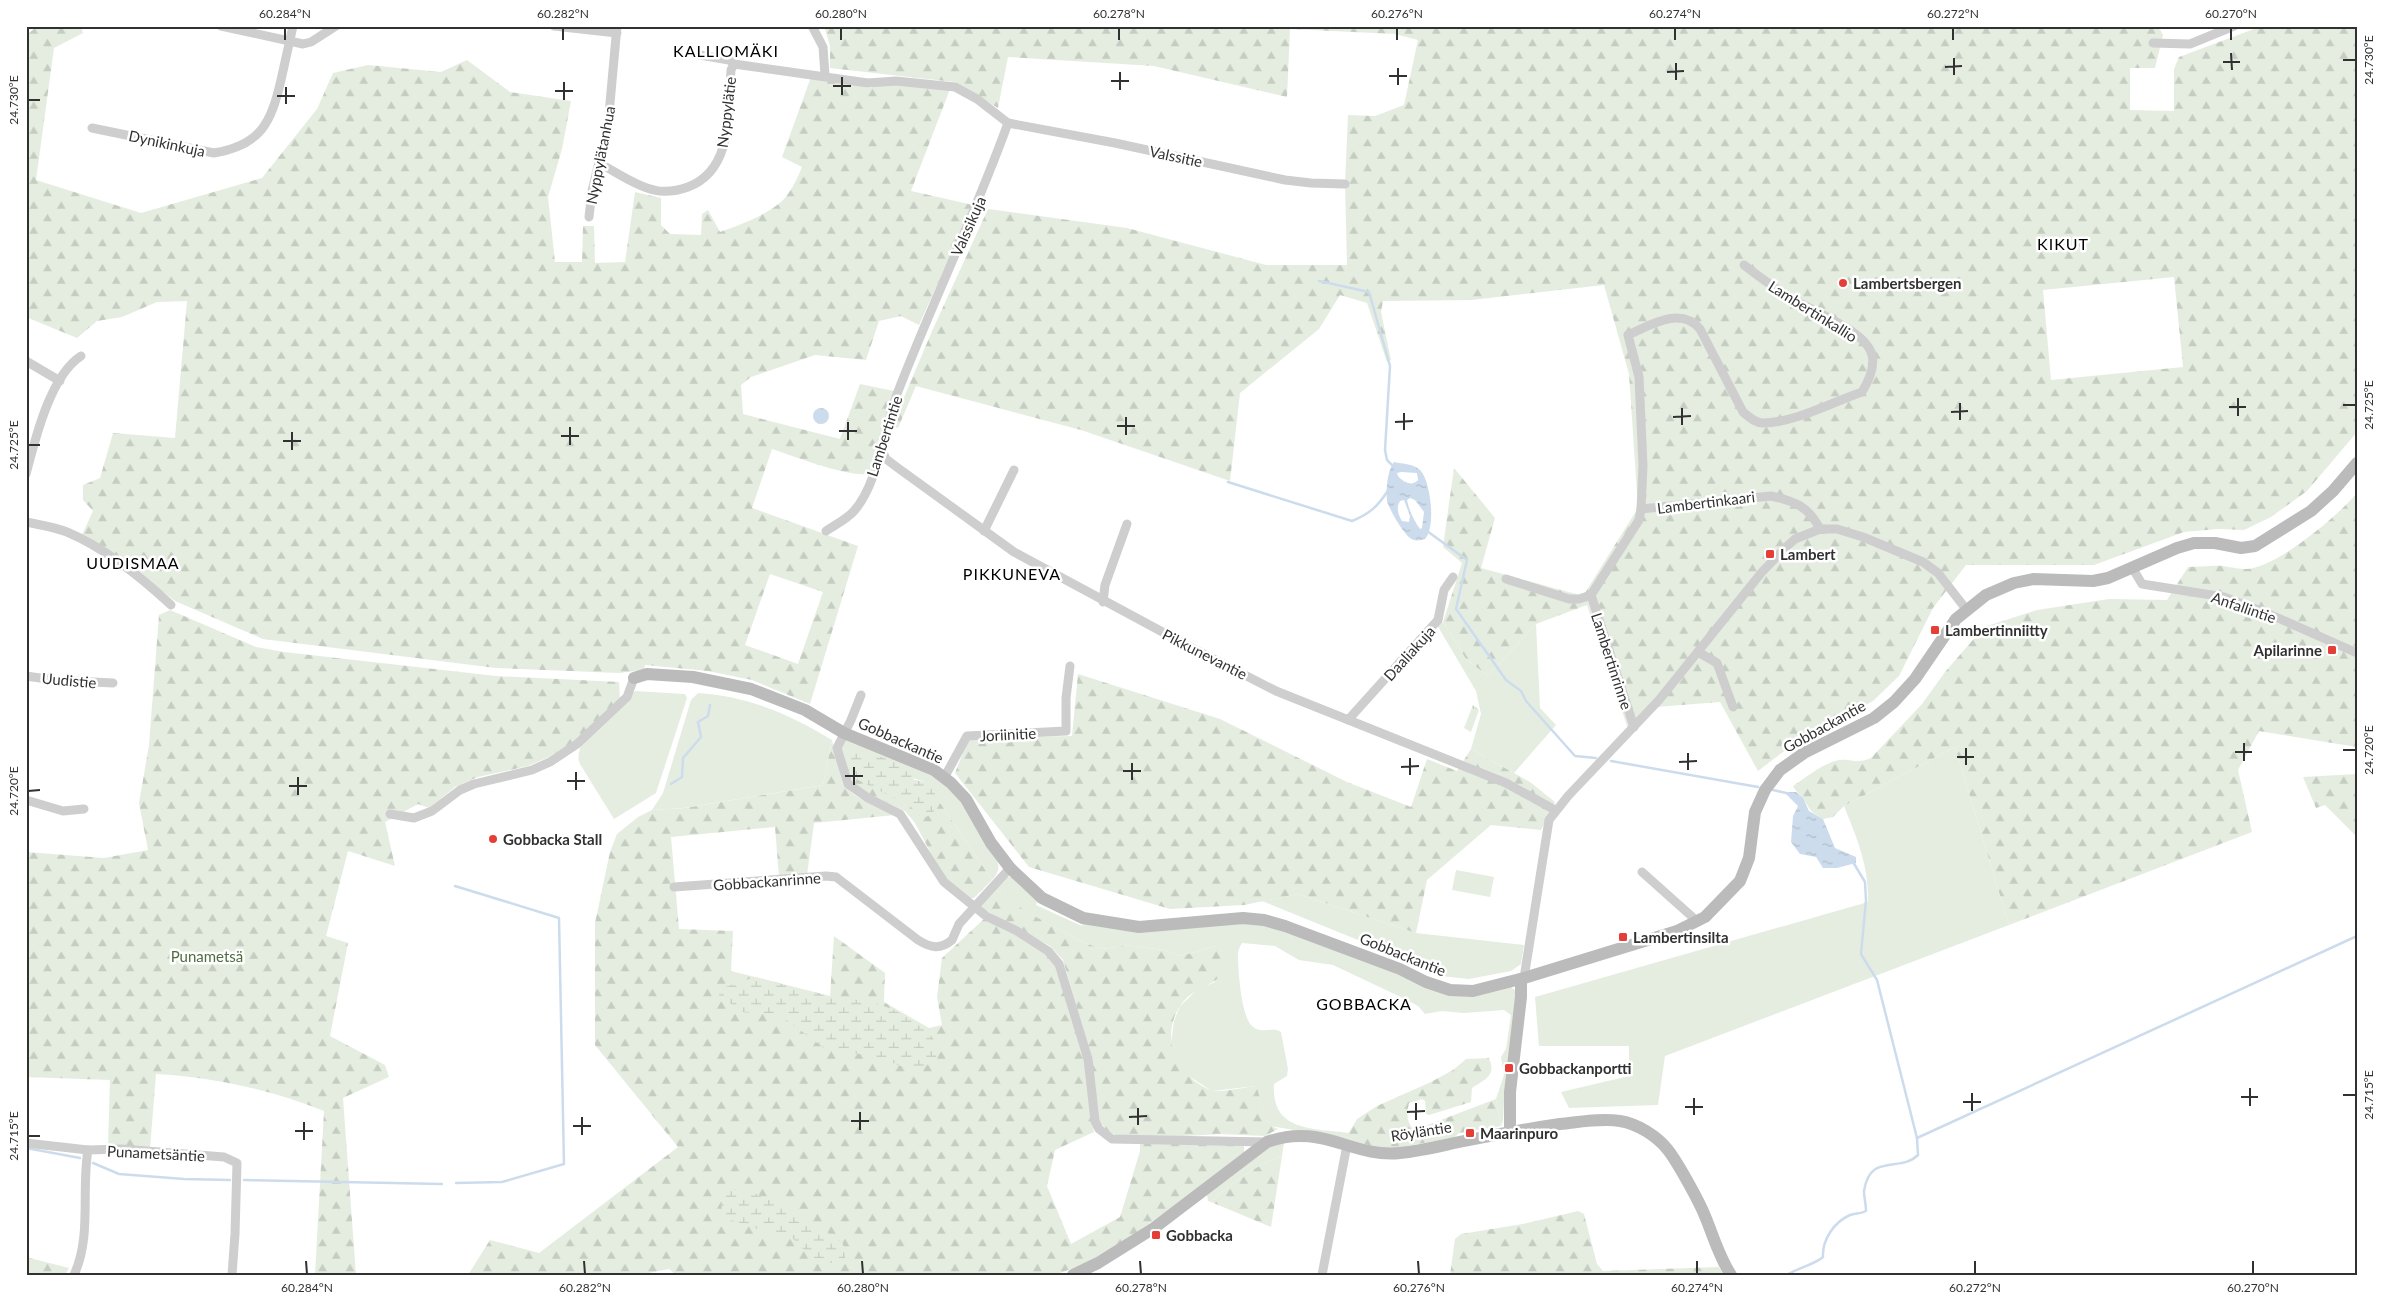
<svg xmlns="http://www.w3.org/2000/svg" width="2383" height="1301" viewBox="0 0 2383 1301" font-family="Lato,sans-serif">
  <defs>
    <pattern id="forest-firs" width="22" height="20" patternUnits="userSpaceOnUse" patternTransform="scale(1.25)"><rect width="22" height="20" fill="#e5ede0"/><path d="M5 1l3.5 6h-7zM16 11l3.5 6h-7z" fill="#c5ccc1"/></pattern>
    <pattern id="wetland-marsh" width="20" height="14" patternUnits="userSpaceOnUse" patternTransform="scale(1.25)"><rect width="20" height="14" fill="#e5ede0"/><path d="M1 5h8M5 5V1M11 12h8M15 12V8" fill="none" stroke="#c5ccc1"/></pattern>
    <pattern id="park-tufts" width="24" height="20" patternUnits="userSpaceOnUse" patternTransform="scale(1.25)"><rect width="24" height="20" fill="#e5ede0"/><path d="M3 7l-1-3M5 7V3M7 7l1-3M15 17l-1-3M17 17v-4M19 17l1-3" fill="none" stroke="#c5ccc1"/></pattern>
    <pattern id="water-ripples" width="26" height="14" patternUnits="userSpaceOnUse" patternTransform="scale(1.25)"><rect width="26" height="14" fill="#ccdced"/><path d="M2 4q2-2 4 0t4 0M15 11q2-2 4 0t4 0" fill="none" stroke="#b0bdcc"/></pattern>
  </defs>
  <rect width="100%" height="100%" fill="#fff"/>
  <g fill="#e5ede0">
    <path d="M1443,622l23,37 22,17 48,-52 4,84 16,17 -42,48 -43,-24 10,-35 -5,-23 -39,-66z"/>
    <path d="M635,691l50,3 2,4 -31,95 -42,26 -34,-55c-3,-7 -1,-13 2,-21z"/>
    <path d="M698,693c49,3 92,21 134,47l-9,45 -139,23 -32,2 11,-17 28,-93z"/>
    <path d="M845,740h4c31,13 75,24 99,47 17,16 28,38 39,57 9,13 18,22 5,36l-66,-98 -84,-24v-15z"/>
    <path d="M1955,747l54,178 -344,131 -7,49 -89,3 -8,-16 68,-16v-30h-90l-4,-49 333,-95c1,-35 -11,-64 -24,-96z"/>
    <path d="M1456,870l38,7 -4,20 -38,-7z"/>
    <path d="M1006,877h6l26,22 -2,6 46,21 2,-5 157,2 27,2 118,44 44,20 81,-2 6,5 -7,65c-5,5 -6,52 -7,64l-2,5 -5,-27 8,-24 -3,-18 5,-8 5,-34 -7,-5 -40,3 -22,-2 -17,3 -7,-8 -13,-7 -72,-34 -34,-5 -24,-14 -33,-3c-2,3 -4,7 -4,11 0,15 3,62 14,72 9,9 21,0 29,6l7,37 -1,7 -13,8c-3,48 39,44 75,49l-4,6 -74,-13 -7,-9 -8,-31 -44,5 -28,-18 -14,-24 4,-28 6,-15 18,-17 17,-7 1,-36 -35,10 -18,-6 -35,-5 -26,4 -22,-8 -54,-29 -32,-23z"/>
    <path d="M1298,894l118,39 108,12 -3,19 -10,7 -42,8 -29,-3 -17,-8 -14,-11 -24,-6 -123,-50z"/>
    <path d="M1284,1143l-2,13c-29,11 -49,26 -71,46l-3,-1 -1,-6 65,-51z"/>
  </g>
  <g fill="url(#forest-firs)" fill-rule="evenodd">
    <path d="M38,26h43l2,7 -29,15 -18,132 105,33 121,-35 55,-69 16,-36 35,-8 73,7 26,-12 43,32 61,9 -9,48 -14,48 7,65h27l1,-36h11l1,37 30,-1 10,-70 26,6v27l9,9 31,1 1,-21 6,-4 12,22c20,-7 56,-20 68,-38 6,-8 10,-18 14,-27l-20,-10 29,-80 59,11 12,-4 68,5 -39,102 62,14 -54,120 -18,-9 -22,5 -13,39 -51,-5 -64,22 -10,8 2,29 97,25 20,-55 34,7 -26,83c-25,2 -71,-17 -96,-25l-20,59 106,38 -48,158 -58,-24 -44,-9 -63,-6 -1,5 -25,3 -123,-5 -233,-29 -88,-38 -62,-48 -31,-18 11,-24 -10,-11v-15l17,-7 13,-45 62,5 12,-137 -30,1 -35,15 -25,4 -20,17 -51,-21v-282zM770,574l53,18 -25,72 -53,-19z"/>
    <path d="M824,26h1334l5,9 -8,33h-25v42l44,1v-42l5,-12 83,-31h95v406l-50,59 -36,26 -27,13 -26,-1 -34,3 -90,33h-128l-33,43 -34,68 -26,25 -90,51 -25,19 -38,-69 -64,5 -28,22 -41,-124 -51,19 -48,52 -22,-17 -23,-37 19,-59 -19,-16 11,-79 41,50 -14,50 102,28 55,-88 -9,-134 -25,-89 -132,15 -89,1 -2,11 10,48 -4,2 -20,-59 -27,-8 -21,34 -79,64 -10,88 -149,-51 -165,-44 -18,42 -6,-2 40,-95 56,-122 139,19 139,37h81l-2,-81 3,-69 27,1 29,-11 14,-65 -23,-6 -105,-5 -3,68 -133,-31 -146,-9 -10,51 -44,-26 -124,-14v-22zM2174,277l9,90 -132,13 -8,-90z"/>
    <path d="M2357,493v254l-98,-16 -21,39 14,62 -243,93 -54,-178 -111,59 -11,11 -10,2c-15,-9 -11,-8 -20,-20 -3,-5 -7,-7 -10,-13 14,-9 30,-23 46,-26 14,-2 15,5 32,-2l51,-54 23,-32 39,-45 53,-17 72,-11 58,1 21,-33c11,0 24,-2 35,-1 8,1 16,3 23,3 30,-1 92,-53 111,-76z"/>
    <path d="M170,610l86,37 28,5 212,24 123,6 1,17 -42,40 -31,19 -19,8 -50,11 -23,10 -26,21 -11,-4 -33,18 10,44 -47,-15 -22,85 22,7 -18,93 55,29 4,12 -46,21 13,177h-41l9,-164c-53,-21 -110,-34 -168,-37l-6,74 -42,-2 2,-66 -84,-3v-225l78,6 44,-8 -9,-47 10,-58 10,-130z"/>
    <path d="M1078,674l142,45 127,63 64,25 16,-48 30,12 14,-22 59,33 25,20 -14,28 -50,-5 -64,55 -11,53 -118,-39 -54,11 -74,4 -141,-42 -74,-94 14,-35 103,-2z"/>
    <path d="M832,740l11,44c12,16 35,22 52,31l-81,8 -7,52 -28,2 -4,-50 -104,10 8,92 54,2 -2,40 99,25 4,-60 51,37 -1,29 45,26 13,-3 -5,-28 5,-39 42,-39 33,16 29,19 10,12 26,80 12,86 -39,18 -8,36 24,58 49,-27 20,-66v-8h104v9c-35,28 -70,55 -107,80 -27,18 -52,34 -84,43h-377l-7,-6 -31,6h-170l22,-35 49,13 139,-106 -83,-102v-122l15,-71 7,-18 21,-17 14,-7 33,-2 138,-23z"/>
    <path d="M850,748l63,32 13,2 66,98 -18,18h-6l-23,-18 -30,-57 -10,-12 -47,-22 -7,-7 -9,-24 3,-8z"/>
    <path d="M2357,774v63l-32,-32 -9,3 -13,-31z"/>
    <path d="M994,889l33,23 53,29 22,8 26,-4 35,5 18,6 35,-10 8,4 5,12c-10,27 -35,22 -49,44 -21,33 -3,71 31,84 8,3 35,-3 45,-4 7,15 3,36 22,43l-13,7 -45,-2 -53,3 -51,-2 -9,-4 -9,-12 -8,-66 -27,-93 -13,-14 -72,-40z"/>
    <path d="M1489,1058c8,18 -5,22 -17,30l-1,14 -42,13 -3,-1 -1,-13 -3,-2 -13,4c-2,9 -3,17 3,25l5,1 79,-30 5,27 -42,7 -4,4 -68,13 -42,-11 12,-20 20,-13 54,-24 22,-12 13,-11z"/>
    <path d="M1282,1156l-11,71 -60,-25c22,-20 42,-35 71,-46z"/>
    <path d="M1578,1211l6,3 13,50 6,7 116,-4 4,8h-273l5,-36 6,-5 62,-10z"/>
    <path d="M26,1257l43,11 -4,7h-39z"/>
  </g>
  <g fill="url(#wetland-marsh)">
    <path d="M849,749h6l52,16 7,15 12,2 8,10 5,10 -6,11 -7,4 -6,-1 -10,-10 -52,-26 -9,-23z"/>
    <path d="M755,977l76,20 38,4 26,9 31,20 11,13 1,15 -14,9 -23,-1 -29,-11 -44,-4 -47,-35 -39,-4 -23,-17 3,-7z"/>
    <path d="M743,1189l37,14 15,13 8,1 39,25 4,12 -2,7c-25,8 -40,-10 -55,-27l-14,1 -50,-17c-5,-11 -5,-18 2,-28z"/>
  </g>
  <path fill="url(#park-tufts)" d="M1473,705l6,5 -8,22 -7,-4z"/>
  <g fill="url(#water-ripples)" fill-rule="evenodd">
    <circle cx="821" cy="416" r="8"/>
    <path d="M1394,462c9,2 20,2 26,8 11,11 16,58 5,69 -5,1 -10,3 -15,-1 -7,-5 -21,-29 -23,-37 -1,-11 0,-30 7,-39zM1401,472l16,1 1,7c-6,7 -15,2 -20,-4l-1,-3zM1410,498l5,2 9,12 -2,16 -2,1c-6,-8 -11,-19 -13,-29zM1404,500l6,16 -1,6 -7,-1c-4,-7 -6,-13 -2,-20z"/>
    <path d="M1784,792h12l7,6 6,13 14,8 12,29 21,9v6l-19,5h-14l-7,-11 -16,-3 -9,-12 2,-26 5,-10z"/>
  </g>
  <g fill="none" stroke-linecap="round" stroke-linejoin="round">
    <g stroke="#ccdced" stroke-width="2.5">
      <path d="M1319,281l50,11 21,74 -5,84 2,10 6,6"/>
      <path d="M1228,482l124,39c18,-7 27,-16 37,-32"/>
      <path d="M1427,531l40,29 -11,49 50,71 15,11 5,10 49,55 21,2"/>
      <path d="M1611,761l147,26"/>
      <path d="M671,784l11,-7 1,-19 18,-21 -3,-15 10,-6 2,-11"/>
      <path d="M1773,790l13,3"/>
      <path d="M455,886l104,32 5,246 -62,18 -46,1"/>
      <path d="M1917,1138l440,-202"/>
      <path d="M26,1148l54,10"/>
      <path d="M93,1163l26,11 65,5 46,1"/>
      <path d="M244,1180l198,4"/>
      <path d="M1787,1275c12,-8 27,-10 36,-18 -1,-17 11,-35 27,-42 6,-2 11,-1 16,-4 0,-7 -2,-14 -2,-20 6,-39 36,-18 54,-36l-1,-17 -40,-158 -16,-26 5,-54 -1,-18 -12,-20"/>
    </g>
    <g stroke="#cecece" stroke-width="9">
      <path d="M221,26l82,18 8,-2 25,-16"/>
      <path d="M554,26l63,7"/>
      <path d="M812,26l11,21 2,28"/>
      <path d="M2153,43l37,1 44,-18"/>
      <path d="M700,55l29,5 5,4"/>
      <path d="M92,128l122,25c47,-8 57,-30 67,-73 4,-18 8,-36 12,-54"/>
      <path d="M600,164c17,8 35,22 54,26 12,3 23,1 34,-3 46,-17 40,-77 43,-117l3,-6 134,19 28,-2 59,6 22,12 31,24 107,20 170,37 26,3 34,1"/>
      <path d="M589,217l3,-26 16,-66 9,-99"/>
      <path d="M26,361l34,20"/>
      <path d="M882,450l4,9 12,9 116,84 180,97 82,42 230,92 49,27"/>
      <path d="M26,474c9,-34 24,-98 55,-118"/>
      <path d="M1641,509l130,-13c24,5 38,11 49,33"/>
      <path d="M26,522c14,3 28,5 41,10 38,16 74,45 104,73"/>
      <path d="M826,531c9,-6 21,-12 28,-20 24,-27 30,-82 43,-117 35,-91 78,-179 111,-271"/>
      <path d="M984,531l30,-61"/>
      <path d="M2133,569l9,15 82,13 45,17 88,39"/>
      <path d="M1506,579l63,20h10l12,-4 48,-75 2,-11 2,-43 -4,-89 -11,-42c23,-10 52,-29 72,-6l43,83c6,5 12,11 20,11 31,0 70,-21 99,-31 6,-10 13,-25 10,-37 -6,-25 -59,-43 -81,-57 -16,-10 -32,-21 -47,-33"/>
      <path d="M1591,595l43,132"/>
      <path d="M1103,602l2,-17 22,-61"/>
      <path d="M1698,652l19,11 16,44"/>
      <path d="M26,676l28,4 59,3"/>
      <path d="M861,695l-10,25 -14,28 11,36 20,14 32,16 44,68 42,34 31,15 31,20 11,13 29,95 7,62 4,8 13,10 155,3"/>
      <path d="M1348,720l90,-100 6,-30 9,-13"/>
      <path d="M944,778l23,-42 99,-5v-33l4,-32"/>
      <path d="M26,800l37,11 21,-2"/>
      <path d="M390,814l24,4 18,-7 28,-21 14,-6 58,-14 18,-8 27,-18 50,-47 7,-19"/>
      <path d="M1642,872l56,50"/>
      <path d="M674,887l152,-11 10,1 82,63c13,8 22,10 34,0l7,-16 51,-56"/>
      <path d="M1524,978l25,-158 19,-24 91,-96 103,-128 24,-25 9,-8 25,-10h17l26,8 60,25 15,11 28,36"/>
      <path d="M26,1143l62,7"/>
      <path d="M74,1275c18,-39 7,-84 14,-125l33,-1 103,8 13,6 -2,71 -3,41"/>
      <path d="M1322,1275l25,-130"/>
    </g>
    <g stroke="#bbb" stroke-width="12">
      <path d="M634,678l13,-4 46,3 58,12 54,21 39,23 90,37 17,13 15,16 25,44 19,25 32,30 41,20 56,9 104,-9 21,2 21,6 115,43 26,13 24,8 23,1 51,-13 153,-47 28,-14 35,-36 9,-23 6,-46 10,-22 15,-20 24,-17 70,-35 20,-16 21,-23 41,-60 30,-24 28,-12 19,-4 60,2 15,-3 69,-30 17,-5h21l26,5 14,-2 56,-35 22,-20 24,-28"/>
      <path d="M1510,1132v-40l11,-95v-18"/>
      <path d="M1073,1275l25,-12 56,-35 113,-86c55,-20 84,16 133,11 20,-2 40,-7 59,-11 34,-7 67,-13 101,-18 20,-2 41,-6 60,-3 18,3 37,15 48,29 10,13 31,51 37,66 8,19 14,41 26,59"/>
    </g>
  </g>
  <path fill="none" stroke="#313131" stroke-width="2" d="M285,28v12M563,28v12M841,28v12M1119,28v12M1397,28v12M1675,28v12M1953,28v12M2231,28v12M2231,53l1,17M1954,58v17M2343,60h13M2223,62h17M1676,63v17M1945,67l17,-1M1398,68v17M1120,72v18M1667,72l17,-1M1389,76h18M842,77v18M1111,81h18M564,82v18M833,86h18M286,87v17M555,91h18M277,96h18M28,100h12M2238,398v18M1960,403v17M2343,405h13M2229,407h17M1682,408v17M1951,412l17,-1M1404,413v17M1126,417v18M1673,417l18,-1M848,422v18M1395,422l18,-1M1117,426h18M570,427v18M839,431h18M292,432v18M561,436h18M283,441h18M28,445h12M2244,743v18M1966,748v17M2343,750h13M2235,752h17M1688,753v17M1957,757h17M1410,758v17M1679,762l18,-1M1132,763v17M854,767v18M1401,767l18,-1M1123,771h18M576,772v18M845,776h18M298,777v18M567,781h18M289,786h18M28,791l12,-1M2250,1088v18M1972,1093v18M2343,1095h13M2241,1097h17M1694,1098v17M1963,1102h18M1416,1103v17M1685,1107h18M1138,1108v17M860,1112v18M1407,1112l18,-1M582,1117v18M1129,1117l18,-1M851,1121h18M304,1122v18M573,1126h18M295,1131h18M28,1136h12M306,1261l1,13M584,1261l1,13M862,1261l1,13M1140,1261l1,13M1418,1261l1,13M1697,1261v13M1975,1261v13M2253,1261v13"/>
  <g fill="#e43e37" stroke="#fff" stroke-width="2">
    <circle cx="1843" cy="283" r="5"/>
    <rect x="1765" y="549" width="10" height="10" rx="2.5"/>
    <rect x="1930" y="625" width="10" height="10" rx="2.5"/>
    <rect x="2327" y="645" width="10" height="10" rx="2.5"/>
    <circle cx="493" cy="839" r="5"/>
    <rect x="1618" y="932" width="10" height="10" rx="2.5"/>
    <rect x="1504" y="1063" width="10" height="10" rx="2.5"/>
    <rect x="1465" y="1128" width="10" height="10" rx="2.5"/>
    <rect x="1151" y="1230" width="10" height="10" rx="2.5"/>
  </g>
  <g text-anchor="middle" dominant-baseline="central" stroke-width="5" stroke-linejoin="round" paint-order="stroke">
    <g font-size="15" fill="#313131" stroke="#fff">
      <text transform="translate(726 112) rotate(-83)">Nyppylätie</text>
      <text transform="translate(167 143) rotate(12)">Dynikinkuja</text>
      <text transform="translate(600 155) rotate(-79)">Nyppylätanhua</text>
      <text transform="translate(1176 156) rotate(12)">Valssitie</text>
      <text transform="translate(968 226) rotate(-66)">Valssikuja</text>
      <text transform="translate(1813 311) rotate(32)">Lambertinkallio</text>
      <text transform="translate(884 436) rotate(-72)">Lambertintie</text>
      <text transform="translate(1706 502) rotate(-7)">Lambertinkaari</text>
      <text transform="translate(2244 607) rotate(19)">Anfallintie</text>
      <text transform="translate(1409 653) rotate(-48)">Daaliakuja</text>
      <text transform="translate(1205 654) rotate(27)">Pikkunevantie</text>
      <text transform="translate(1612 661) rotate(72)">Lambertinrinne</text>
      <text transform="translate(69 680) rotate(5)">Uudistie</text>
      <text transform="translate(1824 726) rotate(-29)">Gobbackantie</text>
      <text transform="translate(1008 734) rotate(-3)">Joriinitie</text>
      <text transform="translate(901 740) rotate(24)">Gobbackantie</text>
      <text transform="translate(767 881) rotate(-4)">Gobbackanrinne</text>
      <text transform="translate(1403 954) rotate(22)">Gobbackantie</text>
      <text transform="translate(1421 1131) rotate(-9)">Röyläntie</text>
      <text transform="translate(156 1153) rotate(3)">Punametsäntie</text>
    </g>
    <g font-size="15" font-weight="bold" fill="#313131" stroke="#fff" text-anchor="start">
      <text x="1853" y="283">Lambertsbergen</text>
      <text x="1780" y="554">Lambert</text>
      <text x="1945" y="630">Lambertinniitty</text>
      <text x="2322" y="650" text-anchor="end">Apilarinne</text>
      <text x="503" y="839">Gobbacka Stall</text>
      <text x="1633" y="937">Lambertinsilta</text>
      <text x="1519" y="1068">Gobbackanportti</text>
      <text x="1480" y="1133">Maarinpuro</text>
      <text x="1166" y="1235">Gobbacka</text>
    </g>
    <g font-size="15" fill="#4f6d3e" stroke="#fff">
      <text x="207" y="956">Punametsä</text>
    </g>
    <g font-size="16" letter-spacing="1" fill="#000" stroke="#fff">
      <text x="726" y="50">KALLIOMÄKI</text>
      <text x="2063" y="243">KIKUT</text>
      <text x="133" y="562">UUDISMAA</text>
      <text x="1012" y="573">PIKKUNEVA</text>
      <text x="1364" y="1003">GOBBACKA</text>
    </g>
  </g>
  <rect width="2383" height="1301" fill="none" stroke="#ffffff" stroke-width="55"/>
  <rect x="28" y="28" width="2328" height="1246" fill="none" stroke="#313131" stroke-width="2"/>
  <g font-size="12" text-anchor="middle" fill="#313131">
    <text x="285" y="18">60.284°N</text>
    <text x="563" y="18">60.282°N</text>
    <text x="841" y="18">60.280°N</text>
    <text x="1119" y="18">60.278°N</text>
    <text x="1397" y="18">60.276°N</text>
    <text x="1675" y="18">60.274°N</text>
    <text x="1953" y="18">60.272°N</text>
    <text x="2231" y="18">60.270°N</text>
    <text transform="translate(2369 60) rotate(-90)" y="4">24.730°E</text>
    <text transform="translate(14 100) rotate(-90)" y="4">24.730°E</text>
    <text transform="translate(2369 405) rotate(-90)" y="4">24.725°E</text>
    <text transform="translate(14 445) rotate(-90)" y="4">24.725°E</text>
    <text transform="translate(2369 750) rotate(-90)" y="4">24.720°E</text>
    <text transform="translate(14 791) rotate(-90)" y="4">24.720°E</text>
    <text transform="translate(2369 1095) rotate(-90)" y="4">24.715°E</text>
    <text transform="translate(14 1136) rotate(-90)" y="4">24.715°E</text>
    <text x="307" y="1292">60.284°N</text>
    <text x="585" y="1292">60.282°N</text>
    <text x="863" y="1292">60.280°N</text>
    <text x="1141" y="1292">60.278°N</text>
    <text x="1419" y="1292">60.276°N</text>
    <text x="1697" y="1292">60.274°N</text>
    <text x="1975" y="1292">60.272°N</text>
    <text x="2253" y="1292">60.270°N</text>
  </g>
</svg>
